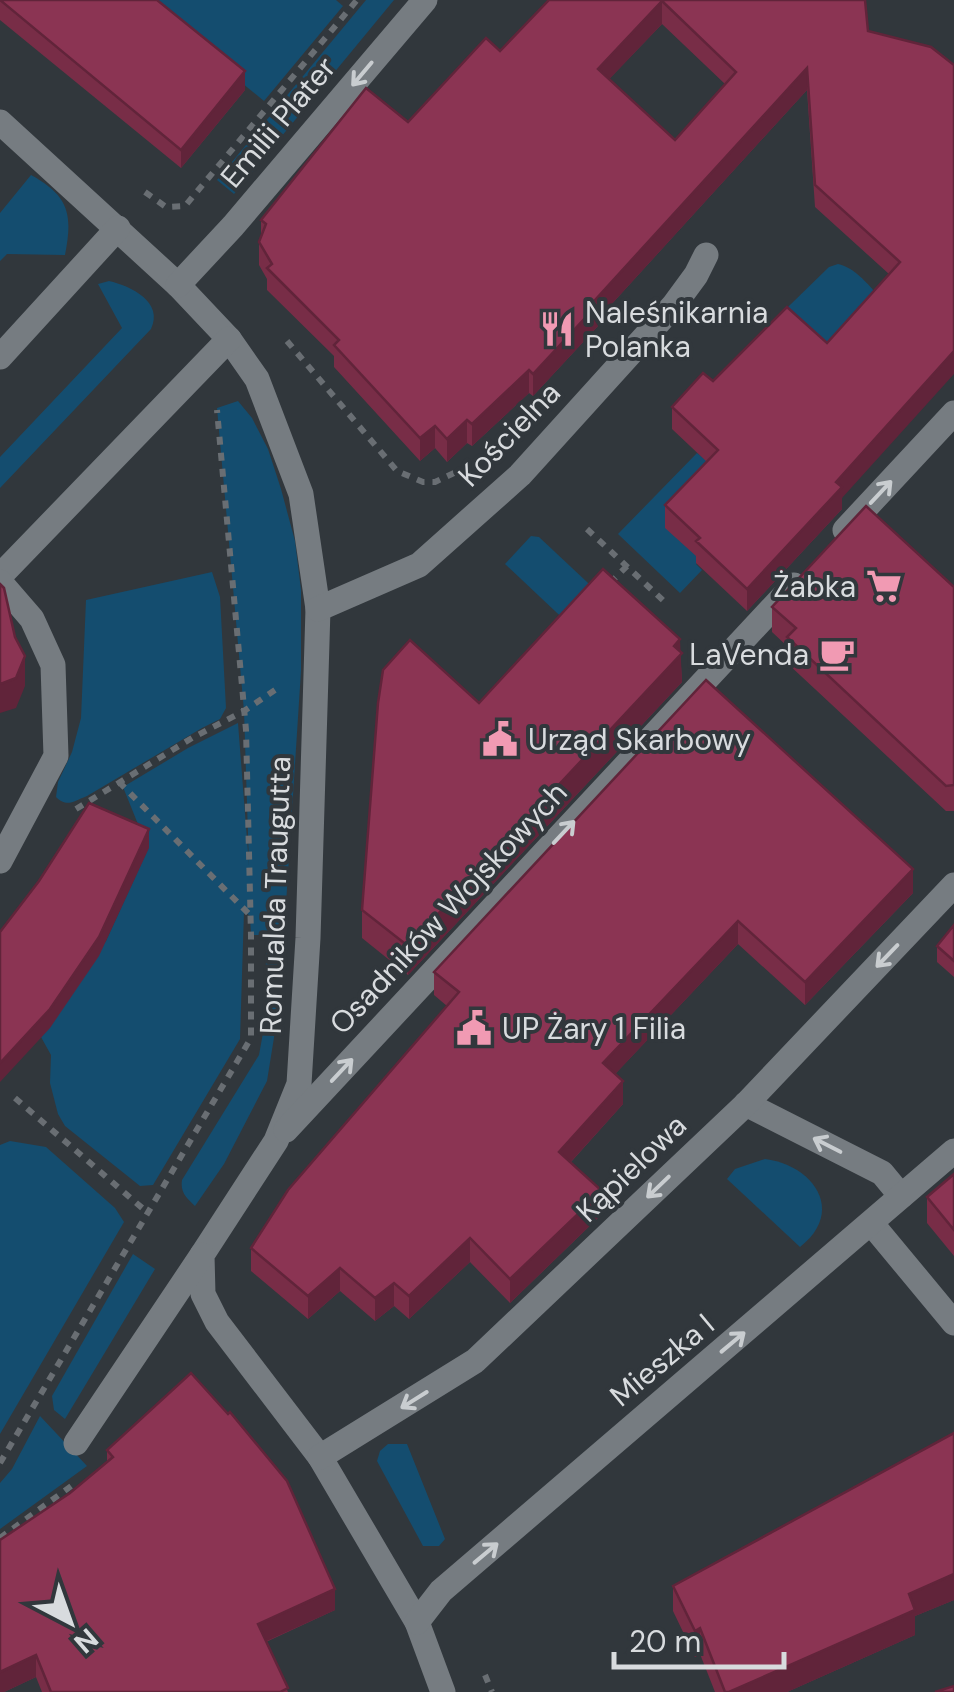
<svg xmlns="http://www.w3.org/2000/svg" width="954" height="1692" viewBox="0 0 954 1692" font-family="'DM Sans',sans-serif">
  <rect width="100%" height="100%" fill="#31373c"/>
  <g fill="#144d6f">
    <path d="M141,0h195l7,6 -79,95z"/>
    <path d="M366,0h28l-160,194 -17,-14z"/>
    <path d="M31,175c38,21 42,39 34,80l-58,-1 -7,7v-48z"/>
    <path d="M838,264c20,4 36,28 50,43l-59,56 -81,-17 81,-79z"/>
    <path d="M109,281c22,5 55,21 42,48l-151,159v-31l122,-129 -24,-44z"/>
    <path d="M238,401l14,17 16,31 13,40 14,52 6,49v81l-17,264h-33l-1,-19 -6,-5 -4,128 -87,146 -13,1 -75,-60 -7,-12 -8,-31 1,-28 -10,-18 65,-96 42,-92 -25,-62 65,-39 50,-25 11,142 -5,-154 -27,-303z"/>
    <path d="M697,453l22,18 -19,89 -4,4 6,6 -22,23 -62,-59z"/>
    <path d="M531,536l8,1 64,60 -29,32 -69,-65z"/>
    <path d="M212,572l8,25 6,111 -6,11 -18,9 -115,68c-13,5 -20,12 -31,1l2,-15 14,-30 9,-34 5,-118z"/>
    <path d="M266,952h13l-2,67 -10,62 -43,83 -29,42c-8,-8 -15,-13 -13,-26l77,-125 6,-33z"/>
    <path d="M10,1141l36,6 69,61 9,14 -124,212v-289z"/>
    <path d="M765,1159c48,6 81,52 35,88l-73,-68 8,-10z"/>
    <path d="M133,1254l22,15 -90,150 -11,-9 -2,-14z"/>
    <path d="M40,1416l47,50 -87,63v-46l12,-14z"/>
    <path d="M388,1444h19l38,95 -6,7h-16l-46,-85 3,-10z"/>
  </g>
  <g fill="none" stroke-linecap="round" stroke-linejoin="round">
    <g stroke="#696e73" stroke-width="6" stroke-dasharray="8 8" stroke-linecap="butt">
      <path d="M145,192l21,15 19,-1 172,-206"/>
      <path d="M287,341l110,130 26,11h12l19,-9"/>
      <path d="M587,529l81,76"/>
      <path d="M610,583l17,-17"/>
      <path d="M119,782l132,134"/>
      <path d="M76,809l116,-71 52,-27 31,-21"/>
      <path d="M15,1098l133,115"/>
      <path d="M0,1463l251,-425v-103l-5,-205 -29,-320"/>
      <path d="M0,1538l74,-54"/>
      <path d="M485,1675l7,17"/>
    </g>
    <g stroke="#767c81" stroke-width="25">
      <path d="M0,122l178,163 51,54 28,40 44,115 17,115 -10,329 -9,146 -23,57 -74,114 1,39 14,28 103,135 97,165 26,70"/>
      <path d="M178,285l55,-59 192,-226"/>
      <path d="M0,357l118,-129"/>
      <path d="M845,530l109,-117"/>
      <path d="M0,576l229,-237"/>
      <path d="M0,582l32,37 21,46 3,91 -56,105"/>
      <path d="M318,609l101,-44 101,-90 154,-170 22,-30 10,-20"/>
      <path d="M746,1104l136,69 19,23"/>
      <path d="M286,1130l508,-545"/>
      <path d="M871,1223l83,100"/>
      <path d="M76,1443l126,-188"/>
      <path d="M320,1457l155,-96 271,-257 208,-219"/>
      <path d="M417,1622l24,-31 513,-440"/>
    </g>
  </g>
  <g fill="#782d47" fill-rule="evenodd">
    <path d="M0,0l245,90 -64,78 -181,-148z"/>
    <path d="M549,0h316l3,31 86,34 -112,433v11l-95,102 -51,-48v-7l-31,-28v-23l42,-43 -35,-33v-22l41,-26 114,-38 62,-69 -74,-67 -8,-117 -209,229v7l-65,70 -4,-3 -57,53 -5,-3 -20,19 -12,-14 -15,13 -86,-94v-11l-67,-66v-11l-8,-14v-23l2,-6v-16l147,-98 92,-71zM662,24l63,60 -50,56 -66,-61z"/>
    <path d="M954,587v224h-8l-159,-148v-17l-15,-14v-25z"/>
    <path d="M680,651l2,31 -274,293 -46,-37v-28l117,-207z"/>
    <path d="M913,893l-108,112 -67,-61 -123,130 8,30 -52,58 31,52 -92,89 -40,-41 -61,57 -15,-13 -19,15 -35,-30 -32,28 -57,-48v-23l196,-242 -13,-11v-23z"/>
    <path d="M954,925v52l-17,-15v-16z"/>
    <path d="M954,1174v82l-27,-33v-26z"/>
    <path d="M954,1433v167l-39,16v19l-128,57h-72l-15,-38 -5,3 -22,-46v-25z"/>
    <path d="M107,1450l228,160 -69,32 22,50h-246l-6,-15 -32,15 66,-199 37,-32z"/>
  </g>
  <g fill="#61243a">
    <path d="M662,1v23l-64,67v-22z"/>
    <path d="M807,68v22l-209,229v7l-65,70v-22l62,-74z"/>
    <path d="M245,71v19l-64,78v-18z"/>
    <path d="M954,351v23l-112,124v11l-95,102v-22l89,-107z"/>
    <path d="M529,370v23l-57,53v-22z"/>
    <path d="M467,420v23l-20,19v-23z"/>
    <path d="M435,426v22l-15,13v-23z"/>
    <path d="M680,639l2,43 -274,293v-29z"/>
    <path d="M25,656v30l-9,22 -16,5v-29z"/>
    <path d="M149,829v19l-50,108 -49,72 -50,54v-19z"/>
    <path d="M913,869v24l-108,112v-23z"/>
    <path d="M738,921v23l-135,143v-24z"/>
    <path d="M623,1081v23l-64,71v-23z"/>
    <path d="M602,1191v23l-92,89v-24z"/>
    <path d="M470,1238v24l-61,57v-23z"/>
    <path d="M340,1268v23l-32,28v-23z"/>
    <path d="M394,1283v23l-19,15v-23z"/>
    <path d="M954,1574v26l-39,16v19l-128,57h-58l180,-98z"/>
    <path d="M335,1589v21l-77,35v-21z"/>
    <path d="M700,1628v26l-5,3v-26z"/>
    <path d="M36,1655v22l-32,15h-4v-20z"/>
  </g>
  <g fill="#8b3453" stroke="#61243a" stroke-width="2.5" fill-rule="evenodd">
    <path d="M0,0h157l88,71 -64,79z"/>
    <path d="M549,0h316l3,31 63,16 23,18v286l-118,131 6,5 -95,102 -51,-48 4,-3 -35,-33 53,-55 -46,-43 31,-34 10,8 74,-74 40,36 73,-81 -85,-77 -8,-117 -212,232 3,4 -65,70 -4,-4 -57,54 -5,-4 -20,19 -12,-13 -15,12 -86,-93 5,-5 -72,-72 5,-4 -13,-22 7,-18 -5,-4 105,-132 42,34 78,-84 14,13zM662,1l74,71 -61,68 -77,-71z"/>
    <path d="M866,506l88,81v198l-8,1 -159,-149 9,-9 -24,-21z"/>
    <path d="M603,569l77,70 -6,7 8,7 -274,293 -46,-36 16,-207 5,-33 27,-30 69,63z"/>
    <path d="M0,584l4,4 11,49 10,19 -9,22 -16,6z"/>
    <path d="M706,680l207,189 -108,113 -67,-61 -135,142 20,18 -64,71 43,39 -92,88 -40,-41 -61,58 -15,-13 -19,15 -35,-30 -32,28 -57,-48 37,-58 171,-198 -25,-20z"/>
    <path d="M89,803l60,26 -50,108 -49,72 -50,54v-131l39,-51z"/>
    <path d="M954,925v36l-17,-15z"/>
    <path d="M954,1174v56l-27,-33z"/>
    <path d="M191,1373l37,41 2,-2 57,69 48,108 -77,35 30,64 -8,4h-229l-15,-37 -36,17v-132l70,-47 43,-36 -6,-7z"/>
    <path d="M954,1433v141l-45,20 6,16 -186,82h-4l-25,-64 -5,3 -22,-45z"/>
    <path d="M954,1686v6h-19z"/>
  </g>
  <defs><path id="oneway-shaft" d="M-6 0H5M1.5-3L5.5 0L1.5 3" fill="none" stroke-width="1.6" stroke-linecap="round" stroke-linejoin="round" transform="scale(2.5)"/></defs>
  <g stroke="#c9cdd0">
    <use href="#oneway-shaft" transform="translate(362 74) rotate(130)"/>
    <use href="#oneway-shaft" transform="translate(881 492) rotate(-47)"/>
    <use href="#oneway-shaft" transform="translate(564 832) rotate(-47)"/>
    <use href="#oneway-shaft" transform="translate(887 956) rotate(134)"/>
    <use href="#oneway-shaft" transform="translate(342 1070) rotate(-47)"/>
    <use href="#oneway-shaft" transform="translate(827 1145) rotate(-153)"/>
    <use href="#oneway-shaft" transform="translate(658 1187) rotate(136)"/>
    <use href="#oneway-shaft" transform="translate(733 1342) rotate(-40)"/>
    <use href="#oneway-shaft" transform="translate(414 1400) rotate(148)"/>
    <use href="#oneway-shaft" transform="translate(486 1553) rotate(-40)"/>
  </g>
  <defs>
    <symbol id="restaurant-bare" viewBox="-9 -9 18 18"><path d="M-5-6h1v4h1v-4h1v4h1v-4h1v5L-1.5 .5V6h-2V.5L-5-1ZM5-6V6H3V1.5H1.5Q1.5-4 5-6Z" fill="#f19ab3" stroke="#31373c" stroke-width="2.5" paint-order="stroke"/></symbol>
    <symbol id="supermarket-bare" viewBox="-9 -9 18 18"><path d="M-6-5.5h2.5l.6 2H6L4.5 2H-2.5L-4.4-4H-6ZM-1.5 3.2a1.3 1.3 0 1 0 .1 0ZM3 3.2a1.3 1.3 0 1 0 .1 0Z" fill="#f19ab3" stroke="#31373c" stroke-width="2.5" paint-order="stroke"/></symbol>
    <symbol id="cafe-bare" viewBox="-9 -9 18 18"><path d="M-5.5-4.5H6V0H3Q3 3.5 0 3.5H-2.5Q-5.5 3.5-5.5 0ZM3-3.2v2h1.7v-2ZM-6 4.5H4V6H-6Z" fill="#f19ab3" stroke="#31373c" stroke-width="2.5" paint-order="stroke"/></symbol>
    <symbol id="civic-bare" viewBox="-9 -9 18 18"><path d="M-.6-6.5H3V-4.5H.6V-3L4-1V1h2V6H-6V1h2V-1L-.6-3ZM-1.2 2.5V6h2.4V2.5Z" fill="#f19ab3" stroke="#31373c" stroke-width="2.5" paint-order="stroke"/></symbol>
  </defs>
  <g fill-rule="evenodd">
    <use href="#restaurant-bare" x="532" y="304" width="50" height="50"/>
    <use href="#supermarket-bare" x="859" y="561" width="50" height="50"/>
    <use href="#cafe-bare" x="812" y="629" width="50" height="50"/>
    <use href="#civic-bare" x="475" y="714" width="50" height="50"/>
    <use href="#civic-bare" x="449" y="1003" width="50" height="50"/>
  </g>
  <g text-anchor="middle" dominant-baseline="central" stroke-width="8" stroke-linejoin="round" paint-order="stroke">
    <g font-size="30" fill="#d8dbde" stroke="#31373c">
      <text transform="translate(278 122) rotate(-50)">Emilii Plater</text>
      <text transform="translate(509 434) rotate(-46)">Kościelna</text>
      <text transform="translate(275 895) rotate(-88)">Romualda Traugutta</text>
      <text transform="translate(448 908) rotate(-47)">Osadników Wojskowych</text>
      <text transform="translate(631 1168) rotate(-44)">Kąpielowa</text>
      <text transform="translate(662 1360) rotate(-40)">Mieszka I</text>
    </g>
    <g font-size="30" fill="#d8dbde" stroke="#31373c" text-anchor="start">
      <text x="585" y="312">Naleśnikarnia<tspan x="585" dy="34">Polanka</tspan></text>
      <text x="856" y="586" text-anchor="end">Żabka</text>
      <text x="809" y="654" text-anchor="end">LaVenda</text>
      <text x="528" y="739">Urząd Skarbowy</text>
      <text x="502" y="1028">UP Żary 1 Filia</text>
    </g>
  </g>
  <g transform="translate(70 1622) rotate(139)" stroke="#31373c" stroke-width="8" paint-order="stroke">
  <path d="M0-8L18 38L0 25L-18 38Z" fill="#d8dbde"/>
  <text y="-15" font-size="28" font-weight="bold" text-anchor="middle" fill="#d8dbde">N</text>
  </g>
  <path d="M614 1652v15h170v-15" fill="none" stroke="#d8dbde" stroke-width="5"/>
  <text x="629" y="1652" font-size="30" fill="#d8dbde" stroke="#31373c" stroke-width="8" paint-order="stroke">20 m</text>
</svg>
